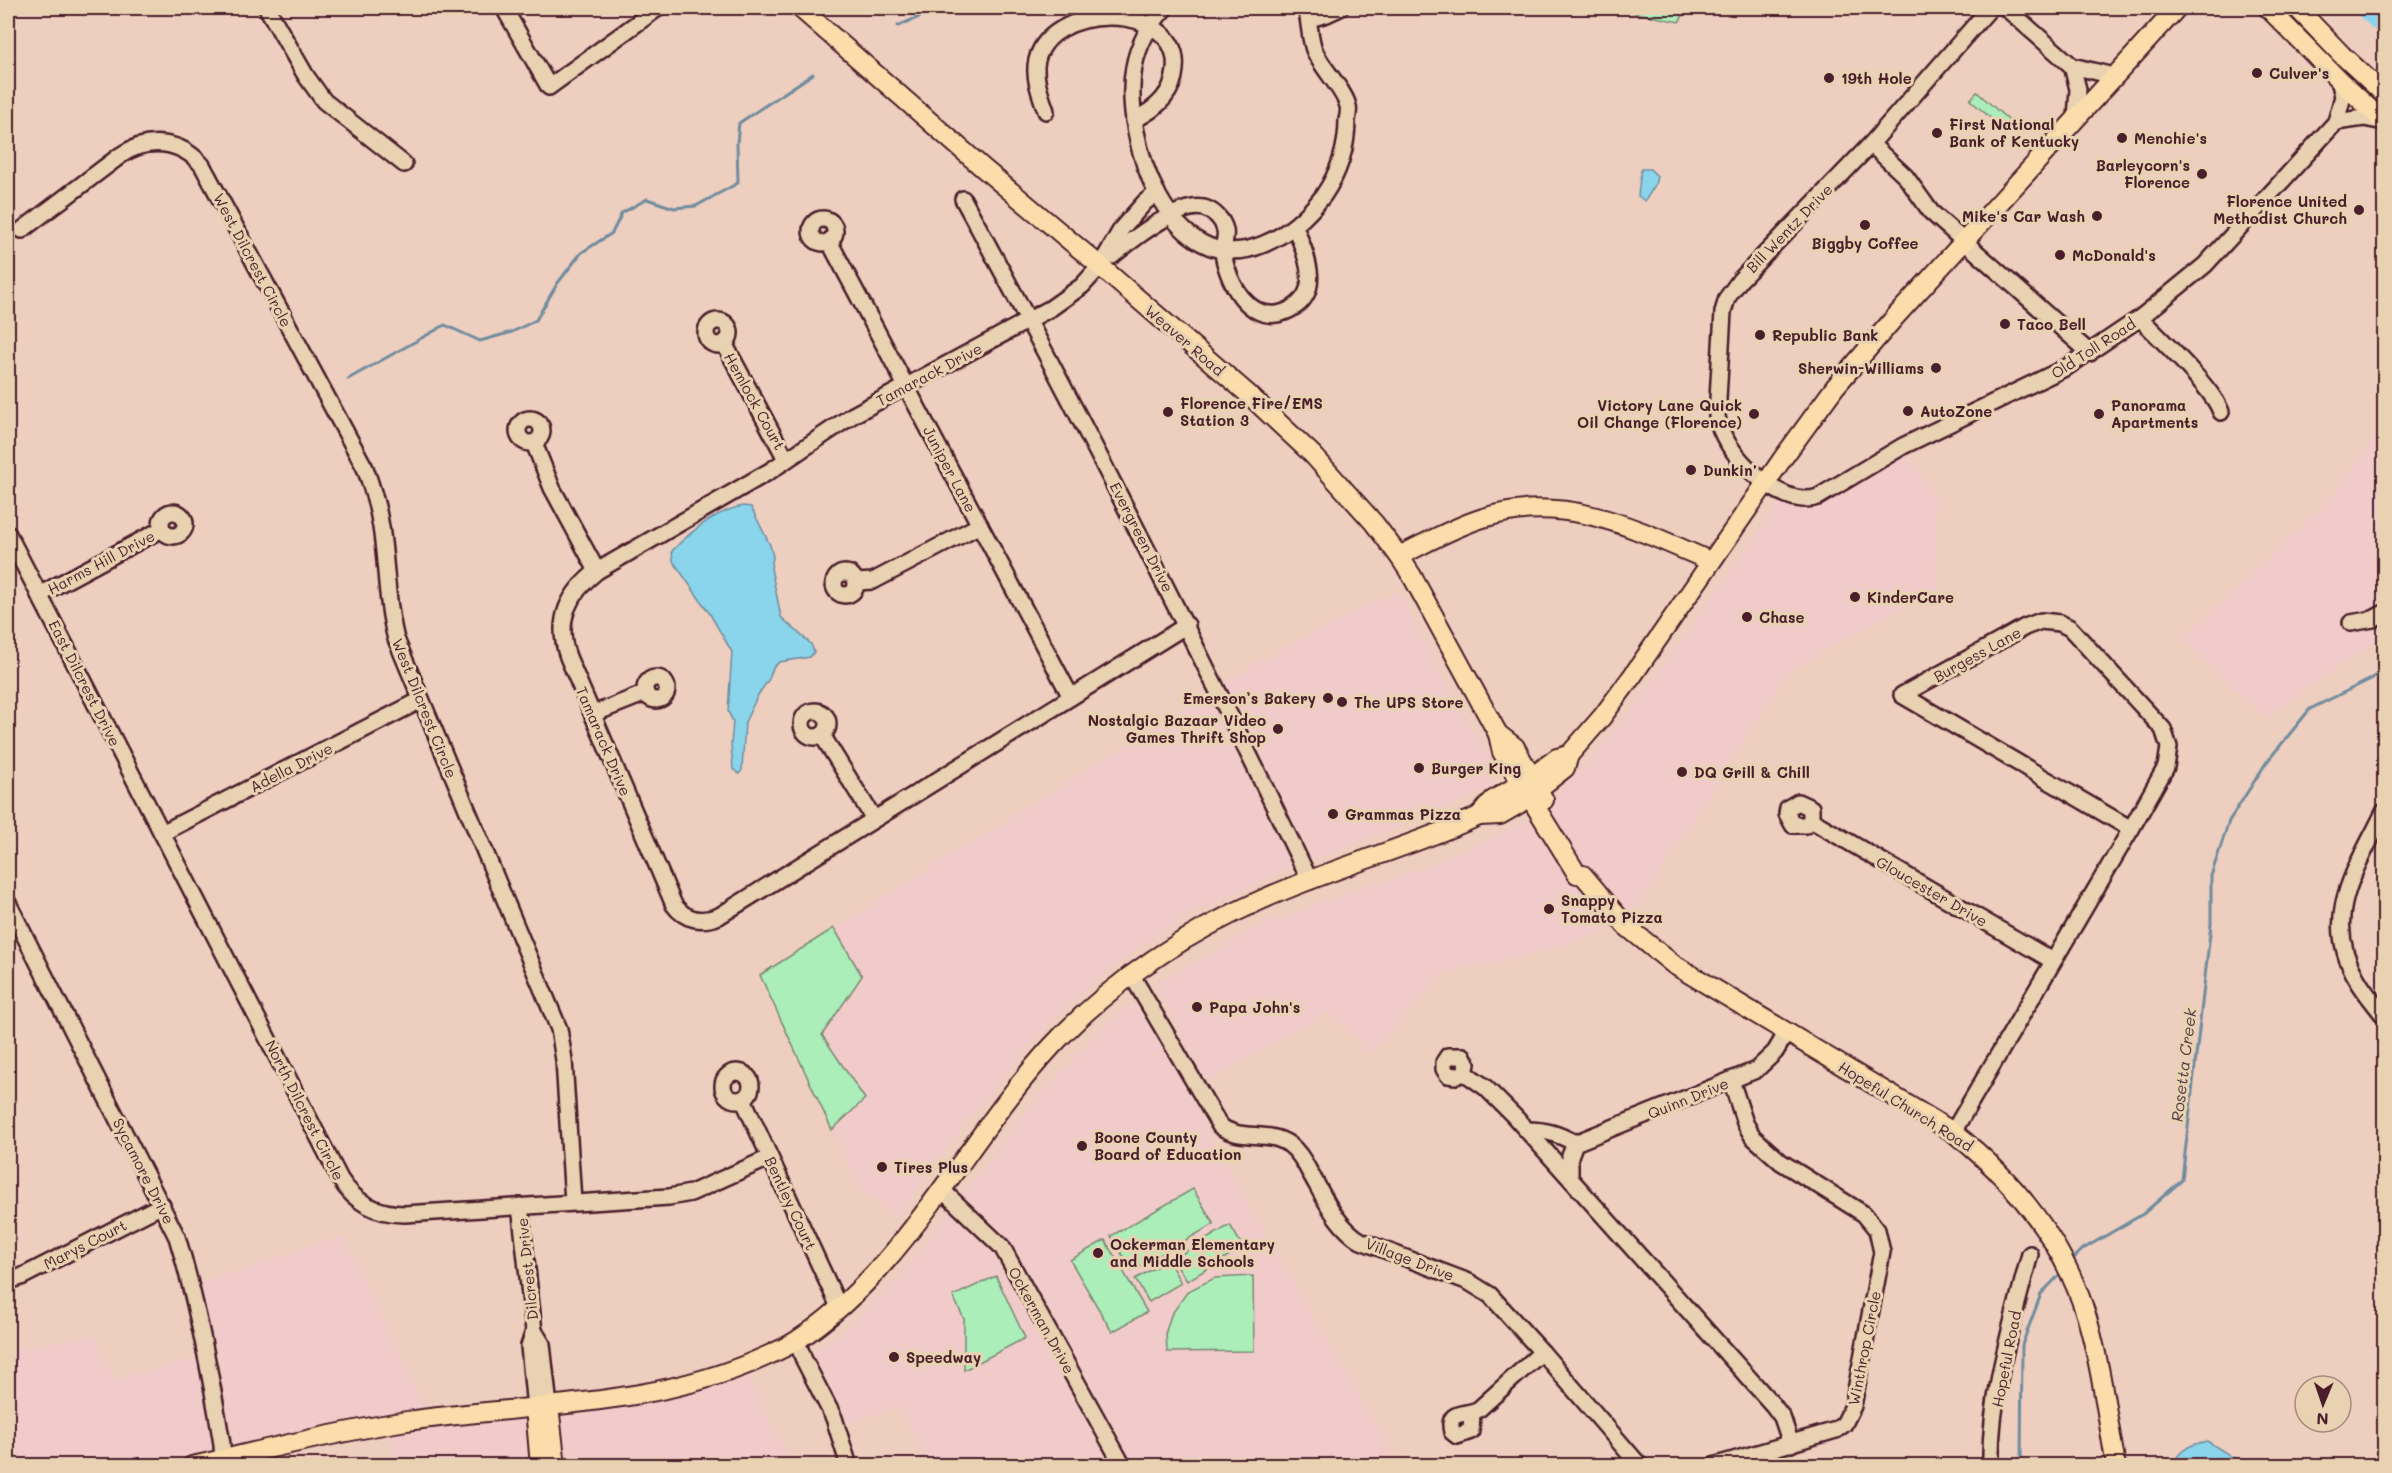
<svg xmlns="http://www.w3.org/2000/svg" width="2392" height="1473" viewBox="0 0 2392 1473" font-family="Mali,sans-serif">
  <rect width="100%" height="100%" fill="#edcebf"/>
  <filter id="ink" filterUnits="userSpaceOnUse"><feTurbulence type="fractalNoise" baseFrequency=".0167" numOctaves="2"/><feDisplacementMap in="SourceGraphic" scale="12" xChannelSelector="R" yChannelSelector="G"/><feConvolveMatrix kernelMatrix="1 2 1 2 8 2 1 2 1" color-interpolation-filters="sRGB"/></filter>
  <g filter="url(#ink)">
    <g fill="#f0cbc9">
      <path d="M2384,426v209l-118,83 -84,-79 147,-139z"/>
      <path d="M1908,454l28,45v91l-146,80 -164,256 -119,35 -62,10 -74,82 -43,-42 -120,71 -53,-97 99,-56 85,-34 92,-30 93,-43 66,-61 60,-76 129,-183 20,8 16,-1z"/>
      <path d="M1399,592l32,64 65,114 -2,17 -93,39 -122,47 -92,43 -54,36 -54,43 -49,51 -57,69 -78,105 -38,-37 -25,-53 33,-31 -43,-64 40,-59 -28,-48 424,-266 94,-50z"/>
      <path d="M1134,1002l7,8 50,86 24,49 184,320h-468l-34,-60 -50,21 -33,-73 31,-24 52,-49 141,-184 60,-64z"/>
      <path d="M343,1236l88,182 105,-10 207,-41 44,88 -15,11 -379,-1 1,-39 -204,39 -182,1v-116l87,-15 19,45 91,-24 -15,-70z"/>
    </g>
    <g fill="#abeeb9" stroke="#7a8672" stroke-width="1.5">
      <path d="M1632,8h56l-9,14 -48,-10z"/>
      <path d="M1977,92l38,34 -7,7 -38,-33z"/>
      <path d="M834,928l28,48 -40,59 43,64 -33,31 -72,-155z"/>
      <path d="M1193,1189l21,35 -82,47 -21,-35z"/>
      <path d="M1230,1225l13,22 -56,34 -14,-22z"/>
      <path d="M1105,1240l42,72 -35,20 -42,-72z"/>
      <path d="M1168,1260l13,23 -32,19 -14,-23z"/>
      <path d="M996,1276l29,62 -61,32v-51l-11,-23z"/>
      <path d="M1253,1276l1,75 -87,1 -1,-21 5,-16 17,-24 27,-13z"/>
    </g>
    <g fill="#8ad5eb" stroke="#708c9e" stroke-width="1.5">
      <path d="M1641,169h9l7,7 -2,9 -10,16 -7,-5z"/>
      <path d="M743,506l8,1 19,38 3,12 -2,11 10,49 30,27 3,8 -4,5 -31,5 -6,6 -4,11 -11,16 -13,27 -3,48 -3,4 -6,-5 -2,-25 2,-22 -5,-11 4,-59 -22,-38 -37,-53 -1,-10c19,-20 44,-40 71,-45z"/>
      <path d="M2207,1441l32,20 3,4h-69c6,-16 19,-21 34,-24z"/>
    </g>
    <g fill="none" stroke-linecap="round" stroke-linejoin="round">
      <g stroke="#708c9e" stroke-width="3">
        <path d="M898,26l42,-18"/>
        <path d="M348,379l97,-54 35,16 32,-9 24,-12 21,-36 24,-31 31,-20 10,-20 25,-14 27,9 22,-2 42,-23 -1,-40 2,-20 74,-49"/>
        <path d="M2072,1260l11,-11 60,-35 39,-34 29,-256v-48l18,-55 37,-58 44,-54 61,-30 13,-9"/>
        <path d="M2021,1466l1,-121 19,-51 21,-22"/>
      </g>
      <path stroke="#8ad5eb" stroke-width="18" d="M2364,8l20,19"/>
      <defs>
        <g id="minor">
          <path d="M267,8l39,68 18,25 80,63"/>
          <path d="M504,8l45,79 109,-79"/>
          <path d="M1165,8c-15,16 -27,37 -31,59 -13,70 36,217 130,177 24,-10 43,-27 59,-48 16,-23 24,-48 24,-76 1,-4 2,-10 1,-14 -4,-16 -26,-38 -33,-54 -6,-13 -5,-30 -9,-44"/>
          <path d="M1990,8l-119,136 -131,136 -13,18 -4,14 -6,104c4,35 64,95 101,81l85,-51 164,-79 73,-49 65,-53 131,-143 7,-26 -4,-16"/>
          <path d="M2006,8l66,58 42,10"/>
          <path d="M1309,19l18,-5 13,-6"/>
          <path d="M2072,66l6,23 -2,29"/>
          <path d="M1046,111c-5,-15 -11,-29 -10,-45 7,-66 147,-66 139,4 -2,24 -20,40 -41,50"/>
          <path d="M2336,122l28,-4 20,4"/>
          <path d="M1871,144l35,33 25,35 159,141"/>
          <path d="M1157,193l-12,9 -23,26 -22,38 -18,20 -31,22 -198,107 -83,56 -173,100c-29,23 -42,49 -29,86l106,248c11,15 28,18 45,11l468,-291"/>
          <path d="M963,199c122,224 237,452 347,682"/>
          <circle cx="823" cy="231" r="12"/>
          <path d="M22,230l99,-75c27,-18 59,-15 81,10l163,303c7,19 13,39 16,59 6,38 5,75 15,112l163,390 5,31 9,142"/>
          <path d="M829,241l242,456"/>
          <path d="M1112,256c19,-15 66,-54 92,-48 10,3 19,12 21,22 2,8 -3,16 -2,23 5,32 30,77 68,56 33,-18 14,-56 4,-82"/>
          <path d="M2140,318c19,20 73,70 81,94"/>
          <circle cx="718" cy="333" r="12"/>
          <path d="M724,343l62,116"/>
          <circle cx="530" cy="431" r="12"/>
          <path d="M534,443l18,45 45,83"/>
          <circle cx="173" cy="524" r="12"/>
          <path d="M8,534l332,645c15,24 37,35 65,35l264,-17 22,-4 78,-35"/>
          <circle cx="845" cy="584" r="11"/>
          <path d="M857,582l16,-1 107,-56"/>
          <path d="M39,595l123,-66"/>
          <path d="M2041,621l19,2 10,5 93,101 6,18 -3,20 -35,62 -229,-134 123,-68z"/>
          <path d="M2351,623l22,-4 11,-6"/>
          <circle cx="656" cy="689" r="11"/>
          <circle cx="815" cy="724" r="13"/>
          <path d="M593,714l53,-21"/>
          <path d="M822,735l52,84"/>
          <path d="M2384,812c-27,56 -64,105 -27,167 7,13 18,25 27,37"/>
          <path d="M1811,820l-5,5h-13l-6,-11 1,-6 10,-6 13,6v12l242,141"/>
          <path d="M162,833l259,-133"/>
          <path d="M8,903l169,334c20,65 33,134 44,201 2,9 1,18 2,28"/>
          <path d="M1131,974l89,152c21,16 49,3 70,19 9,7 14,16 19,26 15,25 26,54 52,70l108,41 21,13 52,57 98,114"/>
          <circle cx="737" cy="1086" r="14"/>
          <path d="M1465,1073l-9,3 -8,-1 -4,-6v-7l4,-6h15l4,8 -2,9 20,14 29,29 259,289 9,12 9,27"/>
          <path d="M743,1099l96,208"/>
          <path d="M1527,1130c20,0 31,4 48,13"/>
          <path d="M1953,1132l178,-303"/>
          <path d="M1570,1177v-21l5,-13 181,-73 19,-18 12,-20"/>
          <path d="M942,1190l60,57 121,219"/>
          <path d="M520,1206l14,125 -5,15 6,62"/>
          <path d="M8,1281l13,-4 141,-72"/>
          <path d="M534,1331l8,13 7,62"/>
          <path d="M797,1341l7,19 30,58 15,48"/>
          <path d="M1472,1413l-1,18 -14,5 -5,-4c-6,-24 15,-15 27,-23l63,-57"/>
          <path d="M1713,1466l123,-36 8,-6 9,-18 29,-154 -5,-22 -13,-16 -83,-52 -28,-25 -8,-14 -14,-43"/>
          <path d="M1991,1466c-2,-69 22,-146 39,-212"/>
        </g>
        <g id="major">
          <path d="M800,8l183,160 117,98 148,128 65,61 61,68 25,33 13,20 86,158 4,18 75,122 6,1 43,51 47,38 280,168c62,49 111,109 134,186 14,48 20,98 29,148"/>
          <path d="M2268,8l71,72 45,42"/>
          <path d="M2297,8l45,47 42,39"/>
          <path d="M1399,556c27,-13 55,-29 84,-38 82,-26 153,11 227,43"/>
          <path d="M1498,734l17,13 29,53"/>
          <path d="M1479,816l14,-16 39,-23 25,-19 12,-3"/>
          <path d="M549,1406l7,60"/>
          <path d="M535,1408l5,58"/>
          <path d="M192,1466c72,-16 143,-34 215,-45 118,-17 244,-13 355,-63 11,-5 23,-10 34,-17 110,-71 169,-201 256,-295 59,-64 131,-111 209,-146 71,-32 147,-52 218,-84l21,-1 19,-11 46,-36 4,-13 33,-38 31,-42 150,-217 52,-71 61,-71 281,-308"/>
        </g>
      </defs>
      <use href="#minor" stroke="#4a1f2b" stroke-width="20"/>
      <use href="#major" stroke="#4a1f2b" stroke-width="22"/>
      <use href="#minor" stroke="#e8d2b1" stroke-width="15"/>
      <use href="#major" stroke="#fbddab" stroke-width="18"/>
    </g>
  </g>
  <g fill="#4a1f2b" stroke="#e8d2b1" stroke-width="2">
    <circle cx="2257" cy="73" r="6"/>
    <circle cx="1829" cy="78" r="6"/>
    <circle cx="1937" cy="133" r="6"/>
    <circle cx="2122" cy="138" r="6"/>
    <circle cx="2202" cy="174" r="6"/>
    <circle cx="2359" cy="210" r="6"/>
    <circle cx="2097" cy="216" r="6"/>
    <circle cx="1865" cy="225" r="6"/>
    <circle cx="2060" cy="255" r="6"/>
    <circle cx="2005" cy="324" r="6"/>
    <circle cx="1760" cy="335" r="6"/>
    <circle cx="1936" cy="368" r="6"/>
    <circle cx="1908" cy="411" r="6"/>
    <circle cx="1168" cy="412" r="6"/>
    <circle cx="1754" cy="414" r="6"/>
    <circle cx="2099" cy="414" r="6"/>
    <circle cx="1691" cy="470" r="6"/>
    <circle cx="1855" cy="597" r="6"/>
    <circle cx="1747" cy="617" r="6"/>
    <circle cx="1328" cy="698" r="6"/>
    <circle cx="1342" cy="702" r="6"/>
    <circle cx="1278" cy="729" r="6"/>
    <circle cx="1419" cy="768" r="6"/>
    <circle cx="1682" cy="772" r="6"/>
    <circle cx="1333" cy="814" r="6"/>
    <circle cx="1549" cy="909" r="6"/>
    <circle cx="1197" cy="1007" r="6"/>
    <circle cx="1082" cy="1146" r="6"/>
    <circle cx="882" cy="1167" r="6"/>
    <circle cx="1098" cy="1253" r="6"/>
    <circle cx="894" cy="1357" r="6"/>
  </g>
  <g text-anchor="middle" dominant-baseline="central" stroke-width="6" stroke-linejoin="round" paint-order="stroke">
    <g font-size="15" font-weight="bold" fill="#4a1f2b" stroke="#e8d2b1" text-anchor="start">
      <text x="2269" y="73">Culver's</text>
      <text x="1841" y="78">19th Hole</text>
      <text x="1949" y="124">First National<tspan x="1949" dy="17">Bank of Kentucky</tspan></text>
      <text x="2134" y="138">Menchie's</text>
      <text x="2190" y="165" text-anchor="end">Barleycorn's<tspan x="2190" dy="17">Florence</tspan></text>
      <text x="2347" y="201" text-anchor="end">Florence United<tspan x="2347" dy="17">Methodist Church</tspan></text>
      <text x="2085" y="216" text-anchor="end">Mike's Car Wash</text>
      <text x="1865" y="243" text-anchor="middle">Biggby Coffee</text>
      <text x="2072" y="255">McDonald's</text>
      <text x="2017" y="324">Taco Bell</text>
      <text x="1772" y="335">Republic Bank</text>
      <text x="1924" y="368" text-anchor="end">Sherwin-Williams</text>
      <text x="1180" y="403">Florence Fire/EMS<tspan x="1180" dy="17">Station 3</tspan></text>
      <text x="1742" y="405" text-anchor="end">Victory Lane Quick<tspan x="1742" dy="17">Oil Change (Florence)</tspan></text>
      <text x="2111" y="405">Panorama<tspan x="2111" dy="17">Apartments</tspan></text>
      <text x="1920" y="411">AutoZone</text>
      <text x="1703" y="470">Dunkin'</text>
      <text x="1867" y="597">KinderCare</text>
      <text x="1759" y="617">Chase</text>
      <text x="1316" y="698" text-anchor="end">Emerson’s Bakery</text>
      <text x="1354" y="702">The UPS Store</text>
      <text x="1266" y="720" text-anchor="end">Nostalgic Bazaar Video<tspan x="1266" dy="17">Games Thrift Shop</tspan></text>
      <text x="1431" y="768">Burger King</text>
      <text x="1694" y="772">DQ Grill &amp; Chill</text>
      <text x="1345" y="814">Grammas Pizza</text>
      <text x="1561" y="900">Snappy<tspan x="1561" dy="17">Tomato Pizza</tspan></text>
      <text x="1209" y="1007">Papa John's</text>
      <text x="1094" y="1137">Boone County<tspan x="1094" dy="17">Board of Education</tspan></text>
      <text x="894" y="1167">Tires Plus</text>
      <text x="1110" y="1244">Ockerman Elementary<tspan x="1110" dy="17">and Middle Schools</tspan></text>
      <text x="906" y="1357">Speedway</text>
    </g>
    <g font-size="15" fill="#4a1f2b" stroke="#e8d2b1">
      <text transform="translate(1789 228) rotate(-46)">Bill Wentz Drive</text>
      <text transform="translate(253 260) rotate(62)">West Dilcrest Circle</text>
      <text transform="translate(1185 340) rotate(41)">Weaver Road</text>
      <text transform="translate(2093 348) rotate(-33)">Old Toll Road</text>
      <text transform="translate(929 374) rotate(-28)">Tamarack Drive</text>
      <text transform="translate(755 401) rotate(61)">Hemlock Court</text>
      <text transform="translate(950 469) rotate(62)">Juniper Lane</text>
      <text transform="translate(1142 537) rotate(63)">Evergreen Drive</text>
      <text transform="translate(101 562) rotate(-28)">Harms Hill Drive</text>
      <text transform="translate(1977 654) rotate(-29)">Burgess Lane</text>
      <text transform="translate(85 683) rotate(63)">East Dilcrest Drive</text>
      <text transform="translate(425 708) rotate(68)">West Dilcrest Circle</text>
      <text transform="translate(604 741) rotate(67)">Tamarack Drive</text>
      <text transform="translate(291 767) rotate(-27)">Adella Drive</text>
      <text transform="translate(1932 891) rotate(30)">Gloucester Drive</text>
      <text transform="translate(1688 1098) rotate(-22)">Quinn Drive</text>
      <text transform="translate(1906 1106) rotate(32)">Hopeful Church Road</text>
      <text transform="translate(305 1110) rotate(63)">North Dilcrest Circle</text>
      <text transform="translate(144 1171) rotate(63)">Sycamore Drive</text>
      <text transform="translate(791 1203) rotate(65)">Bentley Court</text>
      <text transform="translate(85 1244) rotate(-27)">Marys Court</text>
      <text transform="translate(1410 1259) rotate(21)">Village Drive</text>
      <text transform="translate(527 1269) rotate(-96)">Dilcrest Drive</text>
      <text transform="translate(1042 1320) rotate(61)">Ockerman Drive</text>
      <text transform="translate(1864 1348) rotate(-79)">Winthrop Circle</text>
      <text transform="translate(2006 1359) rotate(-79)">Hopeful Road</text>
    </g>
    <g font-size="16" font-style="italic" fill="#543a48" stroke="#e8d2b1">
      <text transform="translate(2183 1065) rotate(-83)">Rosetta Creek</text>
    </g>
  </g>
  <rect width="2392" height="1473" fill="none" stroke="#e8d2b1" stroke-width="30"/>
  <rect x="15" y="15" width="2362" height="1443" fill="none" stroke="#4a1f2b" stroke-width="2" filter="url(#ink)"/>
  <g transform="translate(2323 1404) rotate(182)"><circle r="28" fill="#e8d2b1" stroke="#a98a7b" stroke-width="1.5"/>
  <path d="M0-4.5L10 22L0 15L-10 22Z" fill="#4a1f2b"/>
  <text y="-9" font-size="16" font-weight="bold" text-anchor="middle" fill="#4a1f2b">N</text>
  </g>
</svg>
